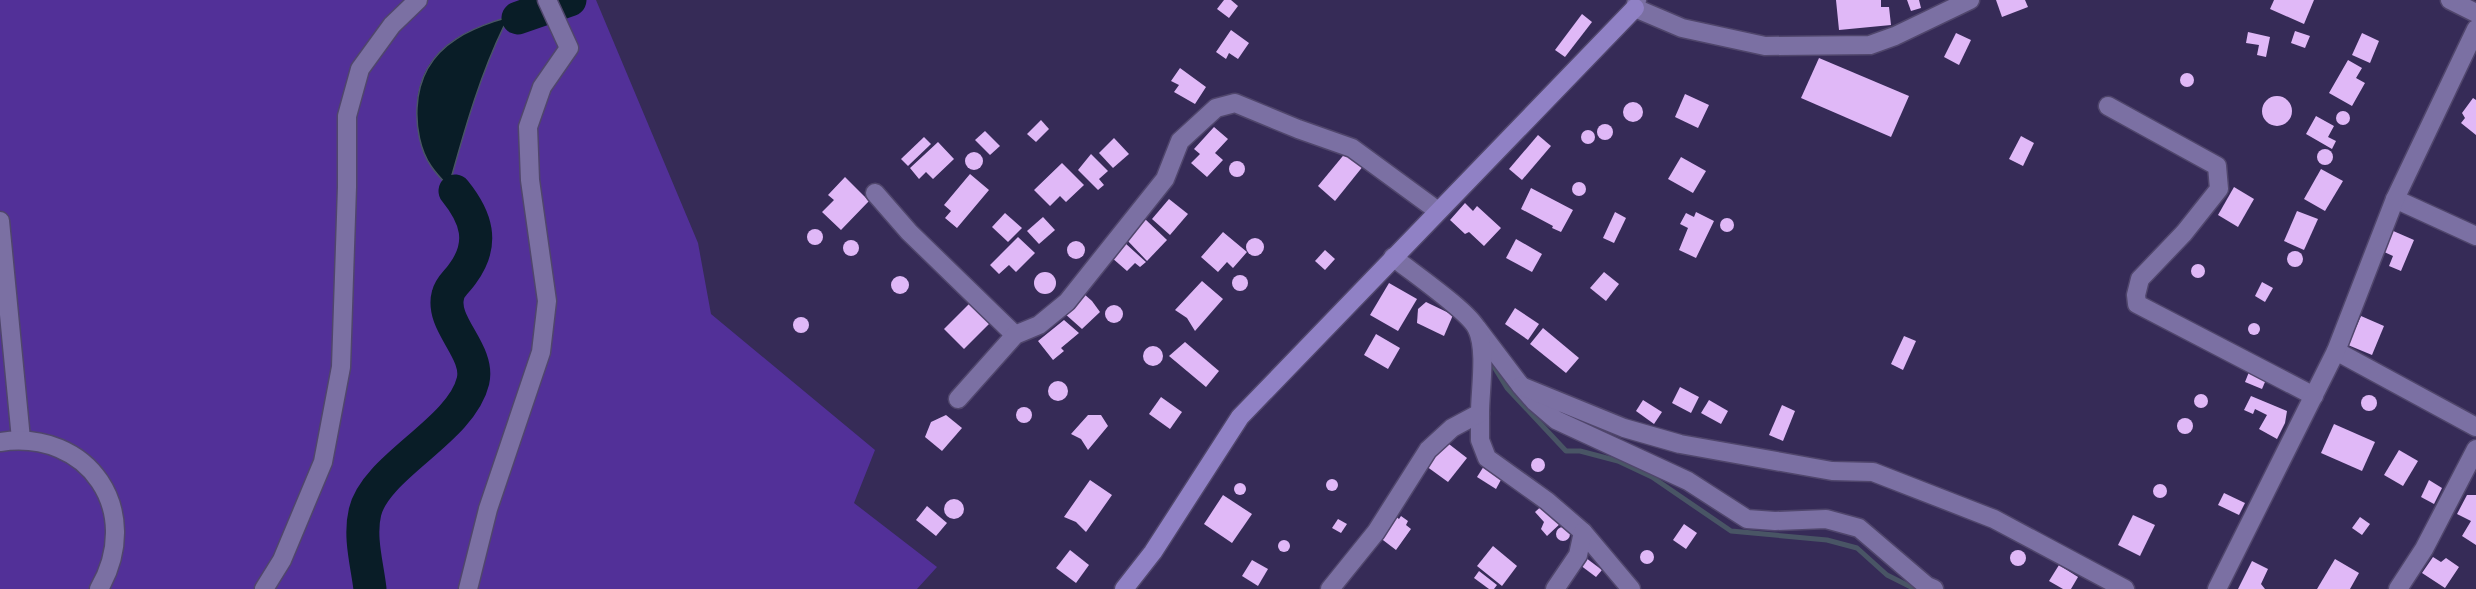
<svg xmlns="http://www.w3.org/2000/svg" width="2476" height="589" viewBox="0 0 2476 589" font-family="'Exo 2',sans-serif">
  <rect width="100%" height="100%" fill="#362b57"/>
  <path fill="#523098" d="M0,0h596l102,243 13,71 164,136 -21,53 83,64 -20,22h-917z"/>
  <path fill="#091d27" stroke="#495565" stroke-width="1.5" d="M542,8l2,5 -40,13c-23,47 -38,99 -52,149 0,17 25,31 27,55h-5c-2,-27 -30,-44 -43,-64 -11,-16 -15,-39 -14,-58 3,-71 68,-85 125,-100z"/>
  <g fill="none" stroke-linecap="round" stroke-linejoin="round">
    <path stroke="#495565" stroke-width="5" d="M1488,357l19,31 59,63h14l38,10 34,16 79,54 96,9 30,8 30,27 28,14"/>
    <g stroke="#091d27" stroke-width="33">
      <path d="M518,18l52,-18"/>
      <path d="M370,589c-3,-25 -11,-52 -5,-77 11,-46 96,-81 108,-131 7,-30 -33,-57 -25,-86 2,-9 10,-14 15,-22 22,-30 13,-56 -8,-82"/>
    </g>
  </g>
  <g fill="#e0b8f7">
    <path d="M1224,0h7l7,6 -9,12 -12,-9z"/>
    <path d="M1836,0h45v7h8l2,18 -52,5z"/>
    <path d="M1907,0h12l2,8 -10,3z"/>
    <path d="M1996,0h29l3,7 -26,10z"/>
    <path d="M2274,0h40l-10,24 -34,-15z"/>
    <path d="M1582,14l10,8 -27,35 -10,-7z"/>
    <path d="M1231,30l18,13 -11,16 -9,-6 -3,6 -10,-7z"/>
    <path d="M2295,31l15,5 -5,12 -14,-5z"/>
    <path d="M2248,32l22,5 -4,20 -9,-2 2,-10 -13,-2z"/>
    <path d="M1956,33l15,7 -12,25 -15,-8z"/>
    <path d="M2362,33l17,8 -9,22 -18,-8z"/>
    <path d="M1819,58l90,38 -18,41 -90,-39z"/>
    <path d="M2348,60l14,8 -6,10 9,5 -13,23 -23,-13z"/>
    <path d="M1180,68l26,19 -11,17 -21,-12 5,-7 -8,-4z"/>
    <circle cx="2187" cy="80" r="7"/>
    <path d="M1685,94l24,11 -11,23 -23,-11z"/>
    <circle cx="2277" cy="111" r="15"/>
    <path d="M2473,98l3,2v35l-15,-12 4,-5 -3,-5z"/>
    <circle cx="1633" cy="112" r="10"/>
    <circle cx="2343" cy="118" r="7"/>
    <path d="M2316,116l18,10 -6,11 8,4 -4,8 -26,-15z"/>
    <path d="M1041,120l8,9 -13,13 -9,-8z"/>
    <circle cx="1605" cy="132" r="8"/>
    <path d="M1214,127l14,12 -13,14 8,7 -16,17 -16,-14 9,-9 -6,-5z"/>
    <circle cx="1588" cy="137" r="7"/>
    <path d="M985,131l15,15 -10,9 -15,-15z"/>
    <path d="M1538,135l13,11 -29,34 -13,-11z"/>
    <path d="M2021,136l13,7 -11,23 -14,-7z"/>
    <path d="M924,137l7,7 -23,22 -7,-7z"/>
    <path d="M1114,138l15,16 -16,14 -14,-15z"/>
    <path d="M938,142l16,17 -21,20 -7,-7 -7,7 -9,-11z"/>
    <circle cx="2325" cy="157" r="8"/>
    <path d="M1347,151l17,14 -29,36 -17,-15z"/>
    <circle cx="974" cy="161" r="9"/>
    <path d="M1091,154l17,17 -9,8 5,6 -6,5 -20,-20z"/>
    <path d="M1681,157l25,14 -13,22 -25,-14z"/>
    <circle cx="1237" cy="169" r="8"/>
    <path d="M1062,163l22,22 -18,17 -6,-6 -10,10 -16,-16z"/>
    <path d="M2321,169l22,12 -18,30 -21,-12z"/>
    <path d="M970,174l19,16 -32,38 -12,-10 6,-7 -7,-6z"/>
    <path d="M845,177l24,24 -28,29 -19,-18 12,-12 -6,-5z"/>
    <circle cx="1579" cy="189" r="7"/>
    <path d="M2234,187l20,12 -16,28 -20,-12z"/>
    <path d="M1531,188l42,22 -12,22 -9,-4 1,-2 -32,-17z"/>
    <path d="M1169,199l19,15 -18,21 -18,-16z"/>
    <path d="M1465,203l8,8 4,-5 24,22 -17,18 -15,-14 -4,2 -15,-14z"/>
    <path d="M2297,211l21,8 -14,31 -20,-9z"/>
    <path d="M1615,212l11,6 -12,25 -11,-5z"/>
    <path d="M1696,212l18,9 -18,37 -17,-8 9,-22 -8,-4 6,-11 8,4z"/>
    <path d="M1005,213l17,15 -14,14 -16,-15z"/>
    <path d="M1043,217l12,13 -16,14 -12,-13z"/>
    <circle cx="1727" cy="225" r="7"/>
    <path d="M1145,219l22,21 -20,21 -21,-22z"/>
    <circle cx="815" cy="237" r="8"/>
    <path d="M2391,230l23,10 -13,31 -12,-5 4,-10 -11,-5z"/>
    <path d="M1223,232l24,20 -14,16 -6,-6 -9,10 -17,-15z"/>
    <path d="M1018,237l17,16 -19,19 -7,-7 -10,9 -9,-9z"/>
    <circle cx="1255" cy="247" r="9"/>
    <path d="M1516,239l26,15 -10,18 -26,-14z"/>
    <circle cx="851" cy="248" r="8"/>
    <circle cx="1076" cy="250" r="9"/>
    <path d="M1125,243l21,19 -6,5 -5,-4 -8,8 -16,-14z"/>
    <path d="M1325,250l10,9 -10,11 -10,-9z"/>
    <circle cx="2295" cy="259" r="8"/>
    <circle cx="2198" cy="271" r="7"/>
    <path d="M1604,272l15,12 -13,17 -16,-13z"/>
    <circle cx="1045" cy="283" r="11"/>
    <circle cx="1240" cy="283" r="8"/>
    <circle cx="900" cy="285" r="9"/>
    <path d="M1202,281l21,18 -28,32 -8,-13 -12,-8z"/>
    <path d="M2262,282l11,6 -8,14 -10,-6z"/>
    <path d="M1389,283l28,16 -19,32 -28,-16z"/>
    <path d="M1084,294l8,7 8,11 -18,17 -18,-16z"/>
    <path d="M1426,302l27,13 -9,21 -27,-13 1,-14z"/>
    <path d="M970,303l20,20 -26,26 -20,-20z"/>
    <circle cx="1114" cy="314" r="9"/>
    <path d="M1515,308l24,16 -11,16 -23,-16z"/>
    <path d="M2361,316l23,10 -12,29 -24,-10z"/>
    <circle cx="801" cy="325" r="8"/>
    <path d="M1064,320l15,13 -18,15 3,3 -11,9 -15,-19z"/>
    <circle cx="2254" cy="329" r="6"/>
    <path d="M1543,328l36,30 -13,15 -36,-29z"/>
    <path d="M1376,334l24,14 -12,21 -24,-14z"/>
    <path d="M1904,336l12,5 -13,29 -12,-6z"/>
    <path d="M1185,342l34,29 -13,16 -37,-31z"/>
    <circle cx="1153" cy="356" r="10"/>
    <path d="M2251,367l17,8 -6,14 -17,-7z"/>
    <circle cx="1058" cy="391" r="10"/>
    <path d="M1680,387l19,10 -8,16 -19,-10z"/>
    <circle cx="2201" cy="401" r="7"/>
    <circle cx="2369" cy="403" r="8"/>
    <path d="M2251,396l36,15 -2,12 -8,16 -18,-10 8,-14 -12,-6 -2,5 -9,-4z"/>
    <path d="M1161,397l21,15 -12,17 -21,-15z"/>
    <path d="M1643,400l19,12 -8,12 -18,-13z"/>
    <path d="M1709,400l19,11 -7,13 -20,-11z"/>
    <path d="M1782,405l13,6 -12,30 -14,-6z"/>
    <circle cx="1024" cy="415" r="8"/>
    <path d="M946,415l16,13 -20,23 -17,-14 6,-15z"/>
    <path d="M1088,415h13l7,11 -20,24 -7,-11 -10,-5z"/>
    <circle cx="2185" cy="426" r="8"/>
    <path d="M2334,424l41,18 -13,29 -41,-18z"/>
    <path d="M1445,441l22,17 -19,24 -22,-16z"/>
    <path d="M2399,450l19,11 -15,25 -19,-11z"/>
    <circle cx="1538" cy="465" r="7"/>
    <path d="M1484,466l18,12 -6,11 -19,-12z"/>
    <circle cx="1332" cy="485" r="6"/>
    <path d="M1090,480l22,15 -26,37 -10,-10 -12,-5z"/>
    <path d="M2429,480l13,8 -8,16 -13,-7z"/>
    <circle cx="1240" cy="489" r="6"/>
    <circle cx="2160" cy="491" r="7"/>
    <path d="M2224,493l21,10 -6,12 -21,-10z"/>
    <path d="M1223,495l29,19 -20,29 -28,-19z"/>
    <path d="M2467,495h9v50l-14,-9 9,-15 -14,-7z"/>
    <circle cx="954" cy="509" r="10"/>
    <path d="M1546,502l17,19 -16,15 -6,-7 3,-7 -9,-10z"/>
    <path d="M927,506l20,17 -11,13 -20,-16z"/>
    <path d="M2133,515l22,10 -15,31 -22,-11z"/>
    <path d="M1395,516l4,3 2,-3 7,5 -2,4 5,4 -15,21 -17,-13z"/>
    <path d="M2360,517l10,7 -8,11 -10,-7z"/>
    <path d="M1338,519l9,5 -6,9 -9,-5z"/>
    <path d="M1684,524l13,9 -11,16 -13,-9z"/>
    <circle cx="1563" cy="534" r="7"/>
    <circle cx="1284" cy="546" r="6"/>
    <path d="M1493,546l24,20 -15,20 -25,-20z"/>
    <circle cx="1647" cy="557" r="7"/>
    <path d="M1070,550l19,15 -13,18 -20,-15z"/>
    <circle cx="2018" cy="558" r="8"/>
    <path d="M1582,555l20,15 -6,7 -20,-15z"/>
    <path d="M2433,557l8,5 5,-4 13,9 -14,21 -23,-15z"/>
    <path d="M2335,559l24,14 -9,16h-33z"/>
    <path d="M1252,560l16,9 -10,17 -16,-10z"/>
    <path d="M2252,561l16,8 -7,15 4,5h-27z"/>
    <path d="M2059,565l19,12 -7,12h-8l-14,-8z"/>
    <path d="M1479,571l18,14 -3,4h-5l-15,-11z"/>
  </g>
  <g fill="none" stroke-linecap="round" stroke-linejoin="round">
    <defs>
      <g id="minor">
        <path d="M1637,0l-2,8 47,20 83,18 105,-1 25,-9 75,-36"/>
        <path d="M2450,0l26,13"/>
        <path d="M2108,106l109,60 2,23 -35,44 -44,46 -4,16 1,9 177,92"/>
        <path d="M875,193l34,39 106,103"/>
        <path d="M2395,199l81,37"/>
        <path d="M0,221l21,218"/>
        <path d="M1477,328l44,58 14,16 21,18 132,61 59,38 28,2 51,-2 33,9 68,58 7,3"/>
        <path d="M2336,351l140,76"/>
        <path d="M1521,386l103,42 56,16 152,27 41,1 121,47 131,70"/>
        <path d="M958,399l57,-64 24,-10 28,-23 98,-123 15,-38 36,-33 19,-5 63,26 54,19 86,63"/>
        <path d="M1480,413v27l7,18 60,43 36,31 48,57"/>
        <path d="M0,442c89,-13 144,69 99,147"/>
        <path d="M264,589l18,-29 41,-98 18,-95 6,-180v-71l13,-47 32,-44 26,-25"/>
        <path d="M468,589l20,-80 53,-157 6,-51 -17,-121 -2,-53 14,-40 27,-39 -22,-48"/>
        <path d="M1330,589l46,-57 52,-82 24,-22 28,-15c0,-23 7,-63 -3,-84 -7,-17 -67,-58 -84,-72"/>
        <path d="M1555,589l23,-34 5,-23"/>
        <path d="M2217,589l119,-238 59,-152 81,-170"/>
        <path d="M2398,589l26,-40 52,-100"/>
      </g>
      <path id="major" d="M1124,589l29,-37 87,-135 395,-409"/>
    </defs>
    <use href="#minor" stroke="#50466c" stroke-width="21"/>
    <use href="#major" stroke="#50466c" stroke-width="21"/>
    <use href="#minor" stroke="#7b70a3" stroke-width="18"/>
    <use href="#major" stroke="#9081c5" stroke-width="18"/>
  </g>
</svg>
